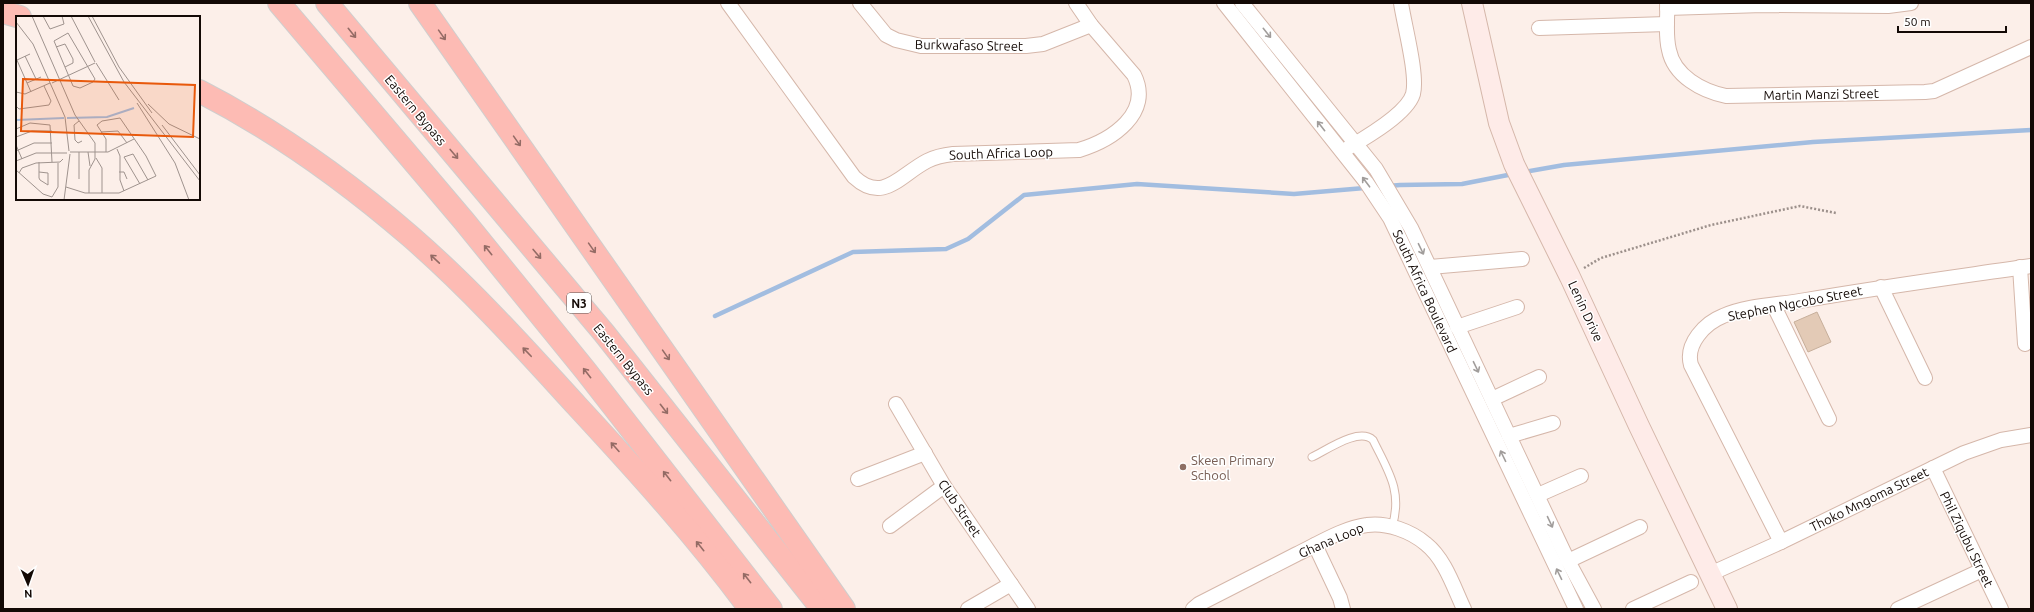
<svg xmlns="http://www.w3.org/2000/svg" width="2034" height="612" viewBox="0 0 2034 612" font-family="Ubuntu,sans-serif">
  <rect width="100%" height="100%" fill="#fcefe9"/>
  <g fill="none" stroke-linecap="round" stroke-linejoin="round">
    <g stroke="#a2bde0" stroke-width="4.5">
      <path d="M1524,172l40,-7 249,-23 218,-12"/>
      <path d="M715,316l138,-64 93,-3 22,-10 56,-44 113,-11 157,10 106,-9 62,-1 51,-10"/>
    </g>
  </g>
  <path fill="#e3cab6" stroke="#c7af9b" d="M1817,312l14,30 -23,10 -14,-30z"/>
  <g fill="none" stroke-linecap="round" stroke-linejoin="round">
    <defs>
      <path id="lane" d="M1312,457c15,-7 47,-30 61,-17 15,31 30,51 19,87"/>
      <g id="street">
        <path d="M728,3l126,174c29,27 46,-2 73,-16 8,-4 17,-6 26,-7l126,-4c33,-10 74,-37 55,-75l-43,-50 -15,-22"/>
        <path d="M860,3l26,32 10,5 25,6h105l17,-2 48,-19"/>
        <path d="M1224,3l142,179 24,36 186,391"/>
        <path d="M1242,3l134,166 35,59 157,333 26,48"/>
        <path d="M1667,3c1,15 -2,32 2,47 5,26 33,41 57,46l199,-4 9,-1 97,-44"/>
        <path d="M1667,8l96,-3 125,1 23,-3"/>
        <path d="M1539,28l128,-4"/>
        <path d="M1348,148c17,-10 59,-34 65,-54 5,-19 -9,-70 -12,-91"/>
        <path d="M1430,267l92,-8"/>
        <path d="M2020,267l5,77"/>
        <path d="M1881,287l44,91"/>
        <path d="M1774,306l55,113"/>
        <path d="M1457,327l60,-20"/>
        <path d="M1492,399l47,-22"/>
        <path d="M896,404l48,82 84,123"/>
        <path d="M1509,436l44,-13"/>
        <path d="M1933,468l68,141"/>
        <path d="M858,479l67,-26"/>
        <path d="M1538,495l43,-19"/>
        <path d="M890,526l54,-40"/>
        <path d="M1781,542l-90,-177c-6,-21 14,-42 32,-49 25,-11 56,-11 83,-16 75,-13 150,-23 225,-34"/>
        <path d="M1315,545l25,53 3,11"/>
        <path d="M1568,561l72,-34"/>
        <path d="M1710,574l71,-32 183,-89 37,-13 30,-5"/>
        <path d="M968,609l43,-25"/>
        <path d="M1193,609l6,-5c33,-17 65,-33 98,-50 21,-10 46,-26 70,-29 19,-3 44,6 59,19 19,15 28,44 38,65"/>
        <path d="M1633,609l58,-27"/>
        <path d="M1898,609l84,-39"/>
      </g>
      <path id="secondary" d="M1472,3l27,120 15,41 56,113 69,149 88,183"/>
      <g id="highway">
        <path d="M279,3l185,218 121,149 186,239"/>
        <path d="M327,3l277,330 218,276"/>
        <path d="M420,3l424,606"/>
        <path d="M3,12l17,5"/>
        <path d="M199,91c76,39 146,89 211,145 60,52 113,111 166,169 61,66 121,132 174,204"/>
      </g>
    </defs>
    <use href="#lane" stroke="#d5b7aa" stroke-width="9"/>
    <use href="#street" stroke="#d5b7aa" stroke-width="16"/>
    <use href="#secondary" stroke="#d5b7aa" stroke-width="22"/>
    <use href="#highway" stroke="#d0cecd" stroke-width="24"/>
    <path stroke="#9c908b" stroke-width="2.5" stroke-dasharray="2 2" stroke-linecap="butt" d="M1584,268l17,-10 110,-33 89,-19 36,7"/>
    <use href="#lane" stroke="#fff" stroke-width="7"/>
    <use href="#street" stroke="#fff" stroke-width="14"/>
    <use href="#secondary" stroke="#feebe8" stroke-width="20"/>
    <use href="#highway" stroke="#fdbbb4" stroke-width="22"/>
  </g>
  <defs><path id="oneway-shaft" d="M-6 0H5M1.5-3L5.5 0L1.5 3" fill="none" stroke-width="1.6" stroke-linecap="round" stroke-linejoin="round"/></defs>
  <g stroke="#946b65">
    <use href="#oneway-shaft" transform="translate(352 33) rotate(51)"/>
    <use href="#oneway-shaft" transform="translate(442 35) rotate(55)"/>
    <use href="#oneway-shaft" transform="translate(517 141) rotate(55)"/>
    <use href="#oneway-shaft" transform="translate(454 154) rotate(50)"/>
    <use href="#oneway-shaft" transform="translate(592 248) rotate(55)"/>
    <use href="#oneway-shaft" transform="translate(488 250) rotate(-129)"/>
    <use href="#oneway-shaft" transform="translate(537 254) rotate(50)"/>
    <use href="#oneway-shaft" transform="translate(435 259) rotate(-137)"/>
    <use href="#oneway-shaft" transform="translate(527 352) rotate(-134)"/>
    <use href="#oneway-shaft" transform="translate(666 355) rotate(55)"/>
    <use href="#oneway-shaft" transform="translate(587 373) rotate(-128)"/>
    <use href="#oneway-shaft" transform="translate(664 409) rotate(52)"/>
    <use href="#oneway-shaft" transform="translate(615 447) rotate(-132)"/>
    <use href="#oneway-shaft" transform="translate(667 476) rotate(-128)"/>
    <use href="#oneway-shaft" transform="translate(700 546) rotate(-129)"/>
    <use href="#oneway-shaft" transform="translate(747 578) rotate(-128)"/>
  </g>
  <g stroke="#a19d9b">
    <use href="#oneway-shaft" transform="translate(1267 33) rotate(51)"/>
    <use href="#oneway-shaft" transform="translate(1321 126) rotate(-128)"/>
    <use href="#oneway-shaft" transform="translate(1366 182) rotate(-127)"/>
    <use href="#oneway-shaft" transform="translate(1421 249) rotate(64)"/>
    <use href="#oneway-shaft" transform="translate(1476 367) rotate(64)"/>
    <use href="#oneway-shaft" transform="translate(1503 456) rotate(-116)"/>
    <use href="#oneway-shaft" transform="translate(1550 522) rotate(65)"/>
    <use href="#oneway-shaft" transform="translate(1559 574) rotate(-116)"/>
  </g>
  <circle fill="#8d6e63" stroke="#fff" stroke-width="1.5" cx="1183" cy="467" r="4"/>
  <g text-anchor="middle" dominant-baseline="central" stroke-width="3" stroke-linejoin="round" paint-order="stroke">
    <rect fill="#fff" stroke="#5a5350" stroke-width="1" x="567" y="293" width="24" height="20" rx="3"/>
    <g font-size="12" font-weight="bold" fill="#130905">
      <text x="579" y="303">N3</text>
    </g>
    <g font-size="13" fill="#130905" stroke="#fff">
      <text transform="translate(969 45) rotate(1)">Burkwafaso Street</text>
      <text transform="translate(1821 94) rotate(-1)">Martin Manzi Street</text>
      <text transform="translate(416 110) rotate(50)">Eastern Bypass</text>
      <text transform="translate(1001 153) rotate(-2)">South Africa Loop</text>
      <text transform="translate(1425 291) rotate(65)">South Africa Boulevard</text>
      <text transform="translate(1795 303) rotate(-11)">Stephen Ngcobo Street</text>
      <text transform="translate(1586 311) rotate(65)">Lenin Drive</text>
      <text transform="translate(624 359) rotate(51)">Eastern Bypass</text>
      <text transform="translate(1869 499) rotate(-26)">Thoko Mngoma Street</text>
      <text transform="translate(960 508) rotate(56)">Club Street</text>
      <text transform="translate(1967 539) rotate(64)">Phil Ziqubu Street</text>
      <text transform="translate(1331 540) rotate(-23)">Ghana Loop</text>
    </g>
    <g font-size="13" fill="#785e54" stroke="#fff" text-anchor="start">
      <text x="1191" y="460">Skeen Primary<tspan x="1191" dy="15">School</tspan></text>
    </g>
  </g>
  <g transform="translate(16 16)">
    <rect width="184" height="184" fill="#fcefe9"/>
    <path fill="none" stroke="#a2bde0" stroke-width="2" d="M51,102l40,-1 27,-9M0,104l48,-2"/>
    <path fill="none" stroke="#9f938e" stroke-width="1" d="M16,0l43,99 20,28v16l-6,11v23M27,0l7,13 14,-5 -2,-8M55,0l24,46M72,0l36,66 76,99M76,0l27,51 33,46M0,6l17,22 32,73 4,34M52,17l27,46 -2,3 -13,6 -7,-2 -19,-45zM40,31l9,-3 8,15v4l-8,4M9,40l11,23M0,42l15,34M1,44l13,-6M80,47l23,37M11,67l14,-6M36,67l43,-20M0,76l9,2 25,-11M121,87l38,60 14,37M132,88l21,20 31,15M0,90l3,3 30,-4 2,-4 -7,-15M63,105l-5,4 1,15 3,3 4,-2M146,109l38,50M0,113l14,-6 20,2 2,37M85,116l17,-1 9,12M0,121l16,-6h20M0,129l6,14M101,133l3,7v24l4,11M0,135l18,-8h18M54,136h38l26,-13M72,136l2,14M108,141l9,-3 15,26M108,141l16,27M80,142l6,10v25M0,145l20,-8h31M0,154l27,24 9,3 6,-10v-24M23,156l9,1v12l-8,-5 -1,-2v-16M103,156h5l3,7M3,157l3,-5 14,-5 24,-1 3,-3M63,163v-27M50,171l19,6h34l37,-17 -10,-20 -26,-38 -18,3 -5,4 9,14v13M48,184l6,-46"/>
    <path fill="#e8590c" fill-opacity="0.15" stroke="#e8590c" stroke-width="2" d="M7,63l172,6 -2,52 -172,-6z"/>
    <rect width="184" height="184" fill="none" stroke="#130905" stroke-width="2"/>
  </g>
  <rect width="2034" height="612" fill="none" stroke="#130905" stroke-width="8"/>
  <g transform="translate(28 584) rotate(178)" stroke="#ffffff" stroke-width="3" paint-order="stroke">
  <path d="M0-3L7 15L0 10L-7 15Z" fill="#130905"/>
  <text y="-6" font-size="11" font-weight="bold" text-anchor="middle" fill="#130905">N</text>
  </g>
  <path d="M1898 26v6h108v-6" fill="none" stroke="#130905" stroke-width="2"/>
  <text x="1904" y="26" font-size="12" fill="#130905" stroke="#ffffff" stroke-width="3" paint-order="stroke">50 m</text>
</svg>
